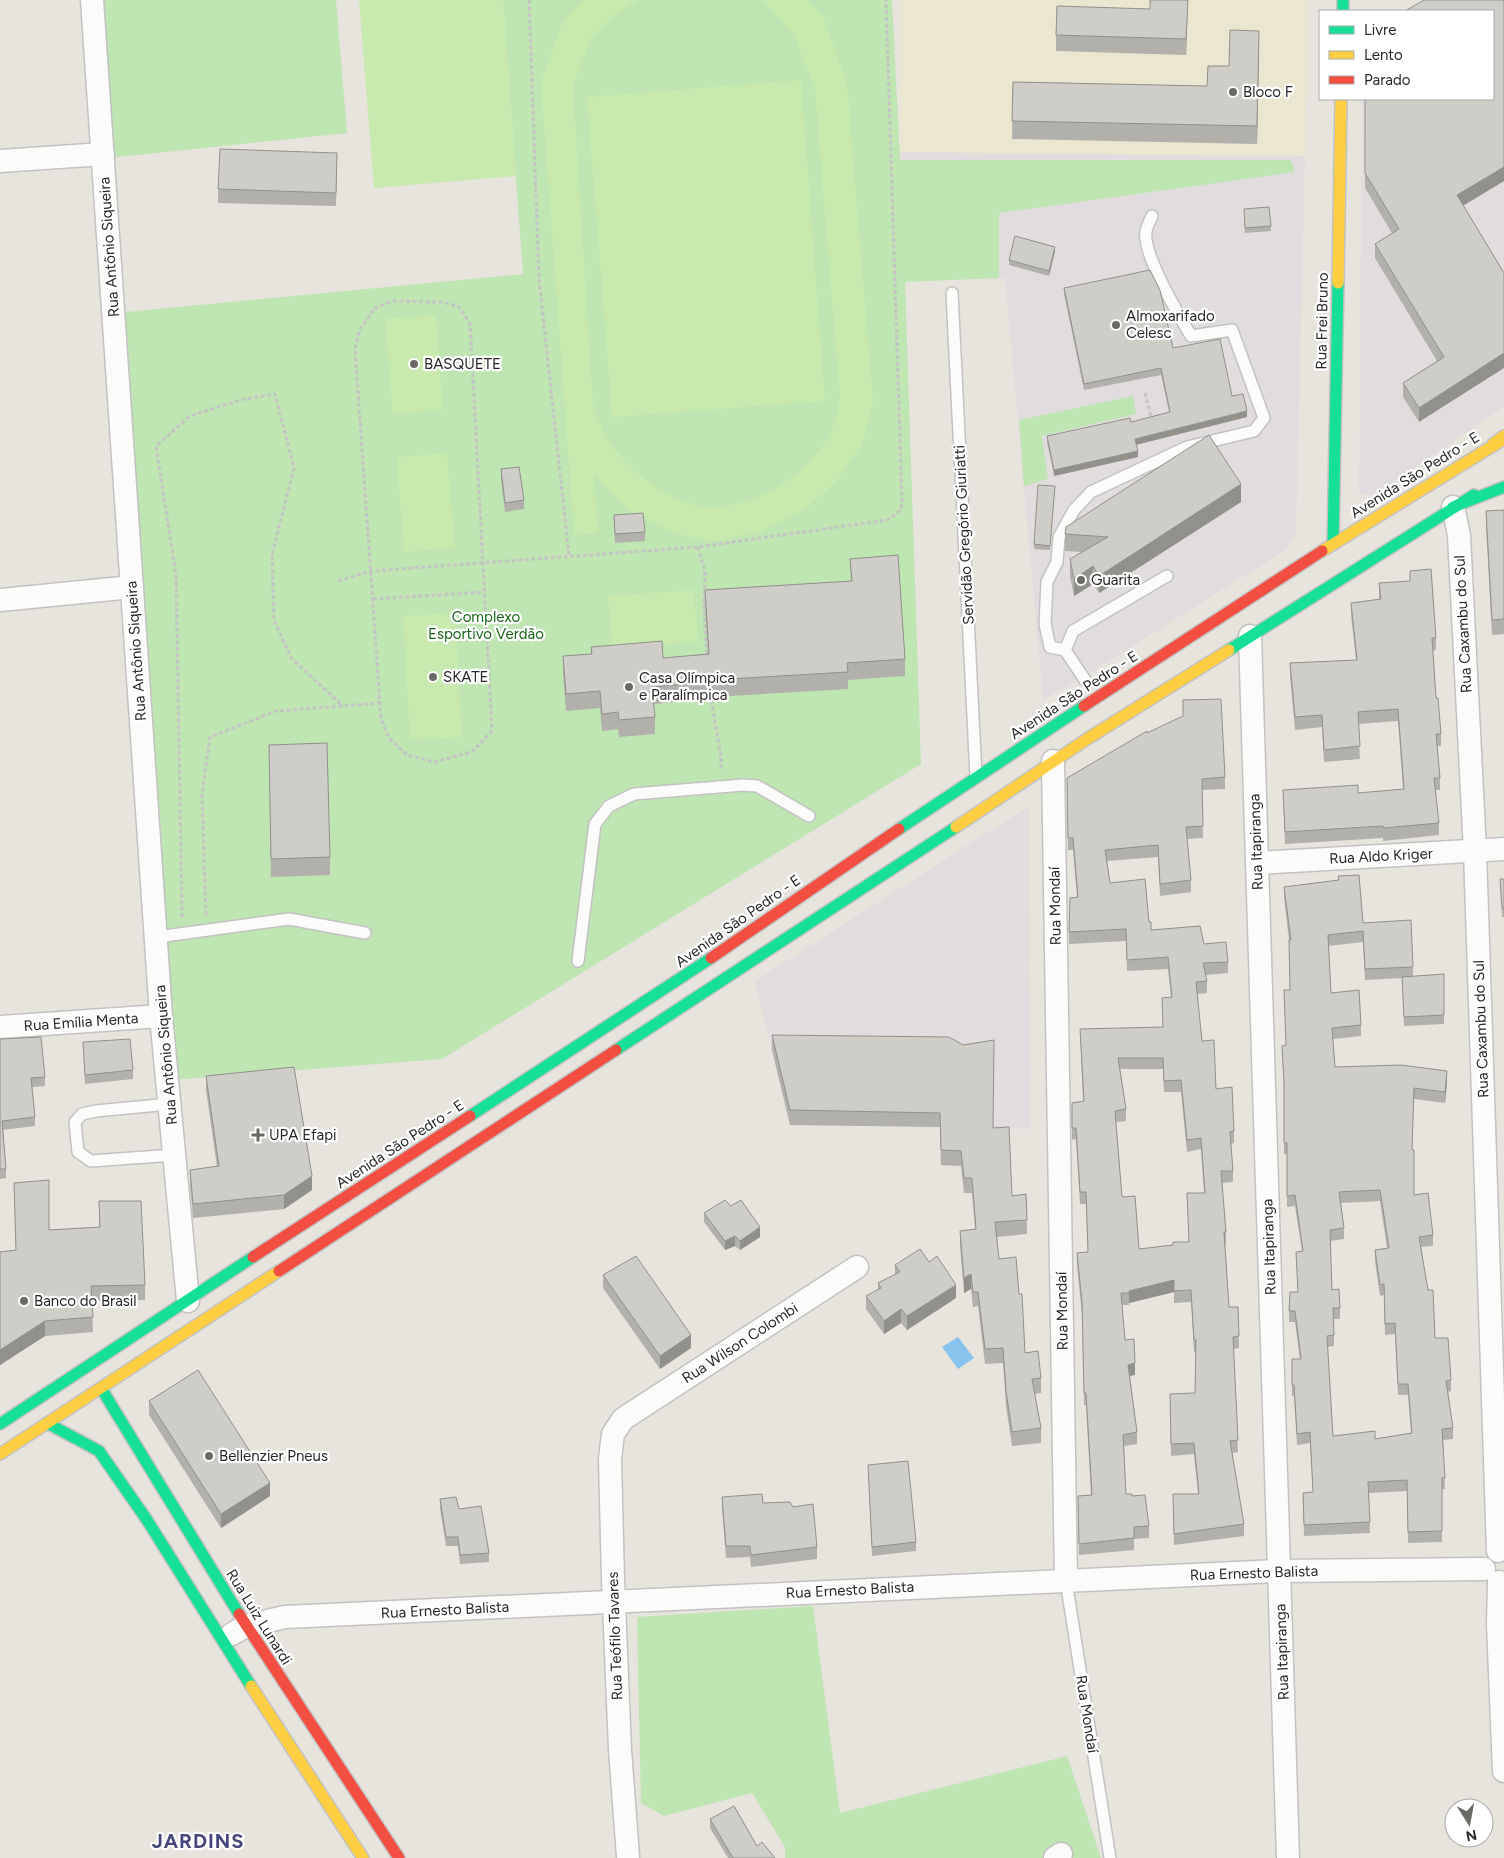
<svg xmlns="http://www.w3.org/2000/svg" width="1504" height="1858" viewBox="0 0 1504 1858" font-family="Figtree,sans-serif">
  <rect width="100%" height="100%" fill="#e6e4dc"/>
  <g fill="#e1dddf">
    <path d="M1504,0v407l-129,88 -16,-2 3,-394h131v-88z"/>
    <path d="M900,152l405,4 -9,377 -9,16 -197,124 -47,27 -38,-422 -100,3z"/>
    <path d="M1029,806l1,323 -240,-4 -35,-144z"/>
  </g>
  <path fill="#eae6cf" d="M900,0h408l-3,156 -405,-4z"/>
  <g fill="#bee5b2">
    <path d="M101,0h235l11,133 -239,25z"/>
    <path d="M503,0h389l8,160h391l4,12 -296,41v65l-94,4 16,482 -479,295 -271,21 -55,-767 407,-39z"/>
    <path d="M1133,396l3,18 -94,22 6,43 -24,7 -5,-66z"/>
    <path d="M813,1606l27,207 227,-57 34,102h-316v-11l-33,-54 -88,23 -23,-13 -4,-186z"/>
  </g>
  <g fill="#c9eaaf">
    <path d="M359,0h144l13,176 -142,12z"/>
    <path d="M584,0h54l-23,15 -24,24 -18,47 20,320c3,7 6,15 9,22 18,38 67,76 109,80 6,0 13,-2 19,-3 42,-8 80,-34 101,-73 5,-9 6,-22 9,-33l-25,-309 -21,-56 -32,-34h45l16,16 24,67 26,319 -11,43 -28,39 -33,28 -41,20 -49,10 -43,-11 -36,-19 -38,-37 4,58 -24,2 -33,-454 22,-60z"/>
    <path d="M801,80l24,321 -213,16 -25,-320z"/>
    <path d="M436,315l7,95 -50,4 -8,-95z"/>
    <path d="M447,453l8,95 -51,4 -7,-95z"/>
    <path d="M694,590l4,52 -86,6 -4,-52z"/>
    <path d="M455,613l7,124 -52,3 -7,-124z"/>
  </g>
  <path fill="#8ac2ee" d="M958,1337l16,21 -16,11 -16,-22z"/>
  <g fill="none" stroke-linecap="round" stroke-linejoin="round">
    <defs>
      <g id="lane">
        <path d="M952,293l24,484"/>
        <path d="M1065,650l8,-19 94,-55"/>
        <path d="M1085,680l-20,-30 -15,-3 -5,-23 2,-42 10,-20 2,-25 15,-27 17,-18 96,-45 67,-16 10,-13 -32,-88 -41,6c-12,-20 -49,-83 -45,-105 1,-5 4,-10 6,-15"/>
        <path d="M157,937l132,-18 76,14"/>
        <path d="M578,961l17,-137 14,-18 25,-12 109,-9 14,1 52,30"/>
        <path d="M169,1104l-73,7 -14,3 -7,8 3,30 13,9 83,-6"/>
        <path d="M1066,1581l44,277"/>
      </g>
      <g id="street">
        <path d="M92,0l69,1016 27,285"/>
        <path d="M0,161l103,-7"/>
        <path d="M1453,507l6,28 16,316 23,700"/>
        <path d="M0,600l132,-13"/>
        <path d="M1250,636l38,1222"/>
        <path d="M1053,761l13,820"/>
        <path d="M1257,863l247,-14"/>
        <path d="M0,1027l161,-11"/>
        <path d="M1499,1582l-1,42 6,147"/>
        <path d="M232,1634l14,-8 39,-9 994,-46 205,-2"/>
        <path d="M628,1856l-8,-106 -7,-171 -3,-120 3,-25 10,-15 234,-152"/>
        <path d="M1055,1858l6,-4"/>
      </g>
      <g id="fast">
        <path d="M1343,0v11"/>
        <path d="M1453,507l51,-20"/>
        <path d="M1333,544l5,-261"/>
        <path d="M1229,650l245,-155"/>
        <path d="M899,829l185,-123"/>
        <path d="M616,1050l340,-223"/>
        <path d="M470,1116l241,-158"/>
        <path d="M101,1388l138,226"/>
        <path d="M47,1423l52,28 48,69 104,166"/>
        <path d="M0,1424l253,-167"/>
      </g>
      <g id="slow">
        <path d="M1338,283l3,-184"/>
        <path d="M1493,444l11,-8"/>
        <path d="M1322,551l182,-112"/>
        <path d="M956,827l131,-88 142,-89"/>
        <path d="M0,1454l279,-183"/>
        <path d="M251,1686l112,172"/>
      </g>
      <g id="jam">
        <path d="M1084,706l238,-155"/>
        <path d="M711,958l188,-129"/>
        <path d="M253,1257l217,-141"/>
        <path d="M279,1271l337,-221"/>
        <path d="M239,1614l160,244"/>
      </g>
    </defs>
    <use href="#lane" stroke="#c3c2c2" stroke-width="14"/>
    <use href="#street" stroke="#c3c2c2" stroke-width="25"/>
    <use href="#fast" stroke="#c3c2c2" stroke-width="14"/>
    <use href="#slow" stroke="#c3c2c2" stroke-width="14"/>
    <use href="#jam" stroke="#c3c2c2" stroke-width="14"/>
    <g stroke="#c4c4c3" stroke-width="3" stroke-dasharray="4 2.5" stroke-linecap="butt">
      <path d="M529,0l10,279 30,277"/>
      <path d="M393,301l50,1 16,5 11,17 22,407 -20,21 -38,10 -27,-7 -18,-17 -8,-19 -26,-370 5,-20 15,-21z"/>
      <path d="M1145,393l7,28"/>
      <path d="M698,547l7,25 -1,36 3,49"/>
      <path d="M338,581l33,-10 327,-24 189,-27 13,-9 2,-7 -16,-504"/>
      <path d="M373,599l112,-7"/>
      <path d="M710,694l11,62v15"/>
      <path d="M206,915l-4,-121 8,-57 66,-26 104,-8"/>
      <path d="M183,917l-1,-2 -6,-340 -20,-129 34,-30 50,-16 35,-6 19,74 -22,86 2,66 17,38 52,48"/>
    </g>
    <use href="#lane" stroke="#fbfbfa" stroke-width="11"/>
    <use href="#street" stroke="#fbfbfa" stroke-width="22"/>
    <use href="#fast" stroke="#16e098" stroke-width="11"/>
    <use href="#slow" stroke="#ffcf43" stroke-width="11"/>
    <use href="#jam" stroke="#f24e42" stroke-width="11"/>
  </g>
  <g fill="#b2b0ab" fill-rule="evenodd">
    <path d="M1188,0l-2,55 -130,-4v-16l94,-26z"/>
    <path d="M1504,0v181l-41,25 41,67 -85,149 -16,-25v-14l34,-22 -62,-103v-14l17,-11 -27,-45v-89z"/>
    <path d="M1259,49l-2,95 -245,-5 1,-57 194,4 22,-20z"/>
    <path d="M337,167l-1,39 -118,-3v-14z"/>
    <path d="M1244,213l27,13v5l-26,2z"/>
    <path d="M1055,251l-6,25 -40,-11v-5z"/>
    <path d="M1064,288l109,60 59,48 15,21 -111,28 2,12 -84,19 -7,-34v-6l84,-14 38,-10 -8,-37 -77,15 -20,-96z"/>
    <path d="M501,469l23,31v9l-19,3 -4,-33z"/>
    <path d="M1055,486l-5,64 -16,-1v-5z"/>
    <path d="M1241,502l-142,91 -6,-9 -19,12 -4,-19v-18l12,-7 -17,-1v-17z"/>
    <path d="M1504,510v124l-12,1 -6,-109v-15z"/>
    <path d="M614,515l31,17v9l-30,2z"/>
    <path d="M850,559l55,100v17l-57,4v9l-152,9v2l-42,4 1,13v17l-36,3 -1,-8 -16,2 -2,-23 -34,3 -3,-38v-17l28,-2v-7l72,11 45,-4 -3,-47v-17l146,-9z"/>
    <path d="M1379,583l57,55v12l-3,1 3,47 5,36v12h-4l3,32v12h-5l4,33v12l-56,6v-3l-98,6 -2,-54 75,3 45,-4 -5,-68 -40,3 2,35 -36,3 -2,-35 -27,3 -5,-54v-13l66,-3 -5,-45v-12l28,-4z"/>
    <path d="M1147,733l78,44v12l-23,1 1,48 -16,1 4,41v12l-31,4 -2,-39 -51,4 3,22 39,39 2,8 53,14 24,18v11l-22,2 1,6v12l-10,1 5,47 14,48 18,42v12l-3,1 2,27v11l-11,1 4,49v12h-1l4,63h9l1,41 -6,1 5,103 -6,1 12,71v12l-70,9 -1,-39 25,-12 -4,-40 -23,2 -1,-50 25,-13 1,-41h-2l-3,-50 -17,1v-11l-45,11v2h-7l3,35 10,35 -5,1 7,56v12l-13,2 2,48 6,2 17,30v12l-15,1v11l-55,5 -1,-59 13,-1 -5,-90h-2l-2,-91 -5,-49v-12l11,-1 -2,-48h-6l-4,-65 -4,1v-37l11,-2 -3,-72 82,-2 9,-30 -3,-28 -41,2 -1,-30 -57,3v-12l8,-35 -4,-47h-5l-1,-72zM1120,1069h43l1,23h17l6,60 14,-3 3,44 -16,49 -15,3 -34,4 -17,-52 -6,-75 10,-1v-12z"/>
    <path d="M269,745l61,112v18l-59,2z"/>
    <path d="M1500,879h4v38h-2z"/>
    <path d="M1284,887l79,36 50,44v9l31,39v9l-40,2 -2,-48 -37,2 -2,-38 -35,4 3,47 30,32v11l-28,3 2,28 112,15 -2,21 -31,-4 -2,51 2,45 19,40v11l-12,1 14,91 16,42v11l-3,1 5,36v11l-10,1 2,49h-3v53l-34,1 -1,-52 -38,2 1,40 -66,3 -1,-43 10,-1 -3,-49 -13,2 -3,-49h-2v-11l8,-26 -5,-37h-6v-11l9,-19 -2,-40 6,-1 -7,-45 -8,1v-53h-3v-62l-2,-46 4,-1 -2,-55h6l-1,-50 -5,-42zM1380,1201l7,47 -12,2v11l5,35 4,-1 1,40 10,-1 3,61h10l3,38 -36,6 -42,-3 -6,-89 7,-1v-27h6v-11l-8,-18 -2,-49 14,-2v-11l-3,-25z"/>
    <path d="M772,1035l221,93 19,68 14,-2 1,40 -30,3 2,22 20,35 6,59 16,25v15l-6,1 6,34v15l-29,3 -6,-40 -3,-43 -18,1 -7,-58 -5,1 -2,-18 -7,4 -4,-47v-15l15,-2 -3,-36h-8l-3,-27 -20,-1 -1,-38 -150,-2 -18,-75z"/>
    <path d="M0,1039l45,38v9l-13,1 3,30v9l-32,4 3,39v9l-6,1z"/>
    <path d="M83,1042l50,28v9l-48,5z"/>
    <path d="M206,1076l106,114 -28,19 -91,9 -3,-35v-13l27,-3 -11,-77z"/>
    <path d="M14,1183l35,47 50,-3v-26l46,84v15l-53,1 1,31 -48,4 -45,29v-113l16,-2z"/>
    <path d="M704,1213l56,24 -20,13 -5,-4 -10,4 -21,-28z"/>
    <path d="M929,1262l27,36 -49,32 -6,-7 -17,11 -18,-25v-13l12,-6v-7l17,-8v-10z"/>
    <path d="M603,1275l88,73 -31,21 -57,-81z"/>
    <path d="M149,1401l121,95 -49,32 -72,-113z"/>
    <path d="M868,1465l48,77v9l-44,5z"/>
    <path d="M722,1497l41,6 54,44v12l-66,8 -1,-10 -24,1 -4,-49z"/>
    <path d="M440,1499l19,10 30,44v9l-29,2 -2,-18h-12l-6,-38z"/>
    <path d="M710,1819l47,27 18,12h-47l-18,-30z"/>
  </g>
  <g fill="#91908b">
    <path d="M1188,0l-2,55v-16z"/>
    <path d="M1259,31v18l-2,95v-18z"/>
    <path d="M1504,167v14l-47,28v-14z"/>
    <path d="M1055,247v4l-6,25v-5z"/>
    <path d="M1504,353v15l-85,54v-14z"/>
    <path d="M1247,411v6l-112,28v-6z"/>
    <path d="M1138,451v6l-84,19v-6z"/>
    <path d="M1241,484v18l-142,91v-17z"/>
    <path d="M1093,566v18l-19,12v-17z"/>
    <path d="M1447,1071v11l-2,21v-11z"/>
    <path d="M312,1176v14l-28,19v-14z"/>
    <path d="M760,1227v10l-20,13v-9z"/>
    <path d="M735,1236v10l-10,4v-9z"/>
    <path d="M971,1274v15l-7,4v-15z"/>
    <path d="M1174,1280v12l-45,11v-12z"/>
    <path d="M956,1285v13l-49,32v-14z"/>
    <path d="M901,1309v14l-17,11v-13z"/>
    <path d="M45,1321v15l-45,29v-15z"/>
    <path d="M691,1335v13l-31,21v-13z"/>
    <path d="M1135,1363v12l-7,1v-11z"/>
    <path d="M270,1483v13l-49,32v-14z"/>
  </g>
  <g fill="#cfcdc7" stroke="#91908b" fill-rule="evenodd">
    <path d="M1150,0h38l-2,39 -130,-4 1,-29 93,3z"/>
    <path d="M1424,0h80v167l-47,28 47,78v80l-85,55 -16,-25 41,-26 -69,-113 24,-15 -34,-56v-74h128v-88h-88z"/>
    <path d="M1230,30l29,1 -2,95 -245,-5 1,-39 194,4 1,-20h21z"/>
    <path d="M220,149l117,4 -1,40 -118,-4z"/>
    <path d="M1269,207l2,19 -26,2 -1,-19z"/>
    <path d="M1015,236l40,11 -6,24 -40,-11z"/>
    <path d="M1150,270l10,20 13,58 47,-9 12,57 11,-2 4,17 -112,28 3,12 -84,19 -7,-34 83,-18 1,4 39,-10 -9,-44 -77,16 -20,-96z"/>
    <path d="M1209,435l32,49 -142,92 -6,-10 -19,13 -4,-20 38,-22 -43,-3 1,-7z"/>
    <path d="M519,467l5,33 -19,3 -4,-34z"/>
    <path d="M1038,485l17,1 -5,60 -16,-2z"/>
    <path d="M1504,510v109l-12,1 -6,-109z"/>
    <path d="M643,513l2,19 -30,2 -1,-19z"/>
    <path d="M898,555l7,104 -58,4 1,9 -153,9 1,2 -44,4 3,30 -36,3 -1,-8 -16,2 -2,-23 -34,3 -3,-38 29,-2 -1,-7 71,-6 1,17 46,-4 -4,-64 147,-9 -2,-22z"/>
    <path d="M1431,569l5,69h-4l4,60h2l3,36h-5l4,44h-6l5,45 -56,5v-2l-98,6 -2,-42 75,-5v8l46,-4 -6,-80 -40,3 2,34 -36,4 -2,-35 -27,2 -5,-54 67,-3 -6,-57 30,-4 -2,-16 31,-2v-10z"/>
    <path d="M1221,699l4,78 -23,2 1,47 -17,1 5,53 -31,4 -2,-39 -53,5 5,33 35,-4 4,43h2v8l49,-4 4,18 22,-2 2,20 -25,1 4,18 -11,1 6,59 12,-1 2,49 16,-2 2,44 -4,1 3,39h-12l5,61h-2l5,75h9l1,29 -6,1 5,103 -8,1 14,83 -70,10 -1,-40h26l-5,-51 -23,1 -1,-50 25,-1 1,-53h-2l-3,-50 -17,1v-11l-45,11v2h-8l4,47 9,-1 1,24 -7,2 9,67 -14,3 3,59h6v2l13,-1 4,31 -15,1v11l-55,6 -1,-48 14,-1 -6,-102h-2l-2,-91 -5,-49 11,-1 -2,-60h-6l-4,-64h-4v-25l12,-2 -4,-72 83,-2 -1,-29 10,-1 -4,-40 -41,3 -1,-31 -57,3 1,-34 8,-1 -5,-59h-5l-1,-60 80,-47v2l36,-17v-16zM1118,1058h45l1,23 17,-1 6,60 14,-2 4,55h-18l2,49h-16v3l-34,4 -4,-53 -13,1 -7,-86 11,-2z"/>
    <path d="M327,743l3,114 -59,2 -2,-114z"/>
    <path d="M1359,875l4,48 48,-3 2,47 -48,2 -2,-38 -35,4 3,58 28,-3 2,35 -29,3 3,39 66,-2 46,6 -2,21 -31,-4 -2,62h2v45l14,-2 5,42 -14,2 9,53h5l2,48h13l3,42 -5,1 7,47 -11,1 3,49h-3v53l-34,1 -1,-52 -39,2 2,40 -66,3 -1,-32 10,-1 -3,-60 -13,2 -3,-49h-2v-26h9l-6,-48h-6l1,-19h8l-2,-40 7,-1 -8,-56 -8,1v-53h-3v-61l-2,-36 4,-1 -2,-55h6l-1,-50h2l-7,-53 55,-7 -1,-4zM1380,1190l9,58 -14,2 5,35 4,-1 1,40 10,-1 3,61h10l4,49 -37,6v-8l-42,5 -6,-100 7,-1 -1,-27h7l-1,-19 -7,1 -2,-60 14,-2 -5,-36z"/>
    <path d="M1500,879h4v29h-2z"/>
    <path d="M1444,974v41l-40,2 -2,-40z"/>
    <path d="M772,1035l177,2 14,8 31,-5 -1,88 16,-1 3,69 14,-2 1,26 -32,2 4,37 17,-2 3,37h3l3,59 13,-2 3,27 -9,1 9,49 -29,4 -6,-41 -3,-43 -18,1 -7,-57h-5l-2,-18 -7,4 -4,-47 16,-2 -4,-51h-8l-3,-27 -20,-1 -1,-37 -150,-3z"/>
    <path d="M41,1037l4,40 -14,1 4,39 -33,4 4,48h-6v-130z"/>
    <path d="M130,1039l3,31 -48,5 -2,-33z"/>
    <path d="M294,1067l18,109 -28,19 -91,9 -3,-34 29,-4 -13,-90z"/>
    <path d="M49,1180v50l51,-3 -1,-26h42l4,84 -54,1 2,31 -48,4 -45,29v-98l16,-2 -2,-67z"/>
    <path d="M725,1200l6,6 10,-6 19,27 -20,14 -5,-5 -10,5 -21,-28z"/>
    <path d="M920,1249l9,13 8,-6 19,29 -49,31 -6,-7 -17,12 -18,-25 15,-8 -3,-5 22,-11 -5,-7z"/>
    <path d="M636,1256l55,79 -31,21 -57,-81z"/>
    <path d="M198,1370l72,113 -49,31 -72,-113z"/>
    <path d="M908,1461l8,81 -44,5 -4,-82z"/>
    <path d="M762,1494l1,9 27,-1 3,5 20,-3 4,43 -66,8 -1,-9h-24l-4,-49z"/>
    <path d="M456,1497l3,12 22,-3 8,47 -29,2 -2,-18h-12l-6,-38z"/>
    <path d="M734,1806l23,40 5,-4 13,16h-42l-23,-39z"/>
  </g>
  <g fill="#6a6966" stroke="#fff" stroke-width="2">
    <circle cx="1233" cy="92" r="5"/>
    <circle cx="1116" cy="325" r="5"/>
    <circle cx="414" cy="364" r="5"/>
    <circle cx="1081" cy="580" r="5"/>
    <circle cx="433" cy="677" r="5"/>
    <circle cx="629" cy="687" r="5"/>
    <path d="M255.5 1127.5h5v5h5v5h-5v5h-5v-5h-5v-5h5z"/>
    <circle cx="24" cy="1301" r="5"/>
    <circle cx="209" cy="1456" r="5"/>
  </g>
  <g text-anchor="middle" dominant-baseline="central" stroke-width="4.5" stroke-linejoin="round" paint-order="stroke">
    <g font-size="15" fill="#272727" stroke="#fff" text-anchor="start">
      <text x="1243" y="92">Bloco F</text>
      <text x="1126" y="316">Almoxarifado<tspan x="1126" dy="17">Celesc</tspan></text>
      <text x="424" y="364">BASQUETE</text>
      <text x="1091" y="580">Guarita</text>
      <text x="443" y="677">SKATE</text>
      <text x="639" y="678">Casa Olímpica<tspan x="639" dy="17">e Paralímpica</tspan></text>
      <text x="269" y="1135">UPA Efapi</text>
      <text x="34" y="1301">Banco do Brasil</text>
      <text x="219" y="1456">Bellenzier Pneus</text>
    </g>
    <g font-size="15" fill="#272727" stroke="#fff">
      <text transform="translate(109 247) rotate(-94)">Rua Antônio Siqueira</text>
      <text transform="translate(1322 321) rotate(-89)">Rua Frei Bruno</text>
      <text transform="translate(1415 475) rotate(-32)">Avenida São Pedro - E</text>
      <text transform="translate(964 535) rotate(-93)">Servidão Gregório Giuriatti</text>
      <text transform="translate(1463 624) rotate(-93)">Rua Caxambu do Sul</text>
      <text transform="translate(136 651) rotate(-94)">Rua Antônio Siqueira</text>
      <text transform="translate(1074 695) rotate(-33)">Avenida São Pedro - E</text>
      <text transform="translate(1256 842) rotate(-92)">Rua Itapiranga</text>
      <text transform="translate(1381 856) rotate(-3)">Rua Aldo Kriger</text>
      <text transform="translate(1055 906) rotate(-91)">Rua Mondaí</text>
      <text transform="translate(738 921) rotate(-35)">Avenida São Pedro - E</text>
      <text transform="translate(81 1022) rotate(-4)">Rua Emília Menta</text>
      <text transform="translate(1481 1029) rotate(-92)">Rua Caxambu do Sul</text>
      <text transform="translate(166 1055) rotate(-95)">Rua Antônio Siqueira</text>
      <text transform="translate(400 1144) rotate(-33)">Avenida São Pedro - E</text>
      <text transform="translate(1269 1247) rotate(-92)">Rua Itapiranga</text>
      <text transform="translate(1062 1311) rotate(-91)">Rua Mondaí</text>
      <text transform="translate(740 1343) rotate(-33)">Rua Wilson Colombi</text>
      <text transform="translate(1254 1573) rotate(-2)">Rua Ernesto Balista</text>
      <text transform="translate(850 1590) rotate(-3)">Rua Ernesto Balista</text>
      <text transform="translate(445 1610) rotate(-3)">Rua Ernesto Balista</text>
      <text transform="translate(259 1617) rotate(58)">Rua Luiz Lunardi</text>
      <text transform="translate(615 1636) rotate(-92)">Rua Teófilo Tavares</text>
      <text transform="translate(1282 1652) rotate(-92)">Rua Itapiranga</text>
      <text transform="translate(1087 1714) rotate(81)">Rua Mondaí</text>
    </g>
    <g font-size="15" fill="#176615" stroke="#fff">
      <text x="486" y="617">Complexo<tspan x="486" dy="17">Esportivo Verdão</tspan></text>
    </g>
    <g font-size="20" font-weight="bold" letter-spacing="1" fill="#454679" stroke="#fff">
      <text x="198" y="1841">JARDINS</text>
    </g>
  </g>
  <rect x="1319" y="10" width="175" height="90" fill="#ffffff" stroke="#a9a9a9"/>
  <rect x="1329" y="26" width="25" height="8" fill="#16e098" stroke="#a9a9a9"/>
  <text x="1364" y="35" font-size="15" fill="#272727">Livre</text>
  <rect x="1329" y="51" width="25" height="8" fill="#ffcf43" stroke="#a9a9a9"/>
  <text x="1364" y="60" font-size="15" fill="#272727">Lento</text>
  <rect x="1329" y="76" width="25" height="8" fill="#f24e42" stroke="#a9a9a9"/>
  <text x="1364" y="85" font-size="15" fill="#272727">Parado</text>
  <g transform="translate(1469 1823) rotate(169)"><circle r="24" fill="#ffffff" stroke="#a9a9a9"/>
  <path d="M0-4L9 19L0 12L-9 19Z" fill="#6a6966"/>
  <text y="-8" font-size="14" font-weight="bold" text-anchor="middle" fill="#272727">N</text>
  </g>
</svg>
